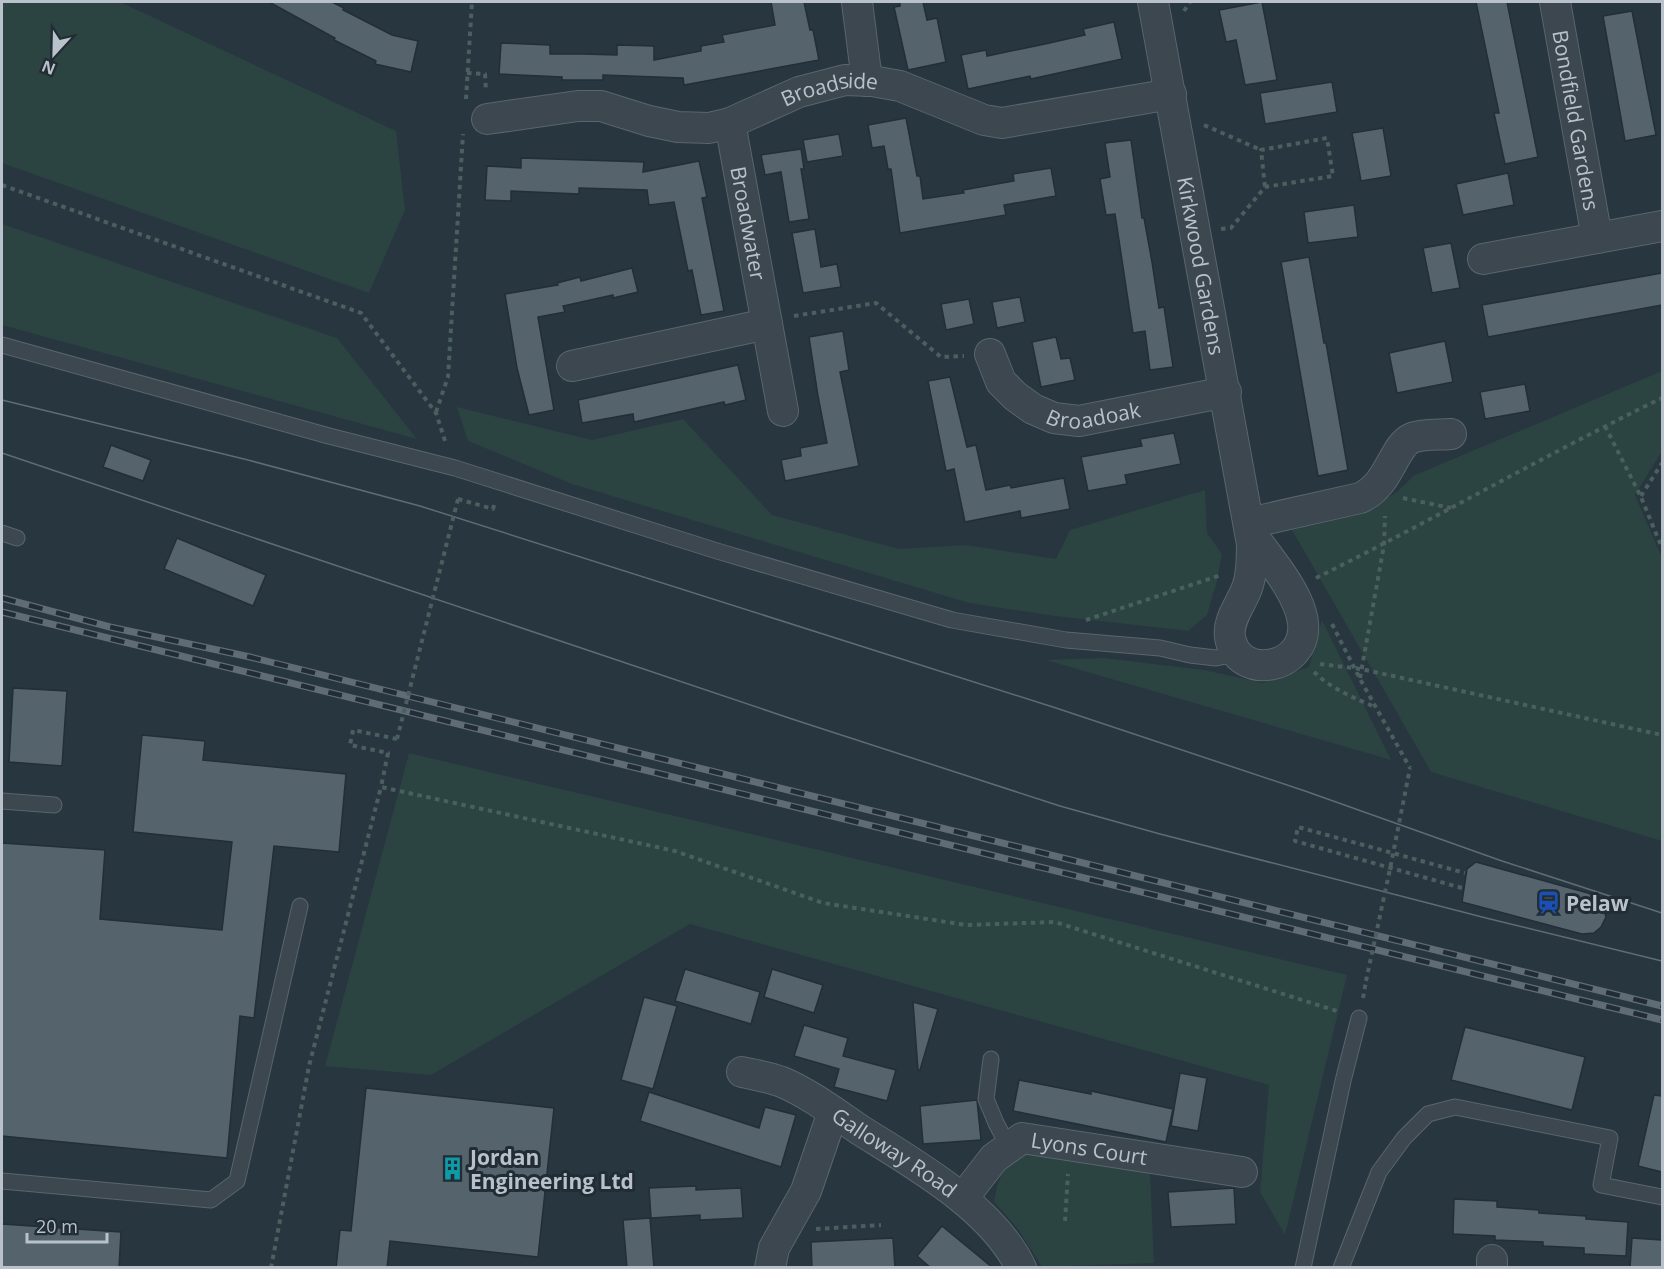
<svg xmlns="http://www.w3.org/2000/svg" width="1664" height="1269" viewBox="0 0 1664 1269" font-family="'Open Sans',sans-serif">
  <rect width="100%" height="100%" fill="#283640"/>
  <g fill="#2b4341">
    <path d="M2,2h118l276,129 9,79 -36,83 -367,-130z"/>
    <path d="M2,224l335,114 80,101 -415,-114z"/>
    <path d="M1662,371v80l-27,44 27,63v283l-231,-69 -139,-242c46,-12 88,-16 121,-54z"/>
    <path d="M457,407l135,33 91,-21 89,96 127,34 67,-4 90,14 14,-29 135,-40 2,43 15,21 -5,27 -10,34 -19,16 -133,-15 -86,-13 -397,-119 -104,-43z"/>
    <path d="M1322,620l69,140 -345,-100 58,-2 100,12 59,13 46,-16z"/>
    <path d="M409,753l938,222 -62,260 -25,-43 9,-107 -579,-161 -259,151 -106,-9z"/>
    <path d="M1024,1151l126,21 4,91 -112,4 -24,-38 -24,-27c4,-25 9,-36 30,-51z"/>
  </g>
  <g fill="#54636c" stroke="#232e37" stroke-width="1.5">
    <path d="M269,2h63l12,6 -1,2 49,25 26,6 -7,31 -36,-8 1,-3 -42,-21 1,-2z"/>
    <path d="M771,2h33l6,28h3l6,30 -135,25 -1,-7 -80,-3v5h-41v-3l-63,-3 2,-31 49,2v9h33l34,1v-10l37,1v14l47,-9v-5l23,-4 -2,-7 53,-10z"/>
    <path d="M900,2h23l4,18 10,-2 9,44 -38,8 -14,-63 6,-1z"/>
    <path d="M1262,2l15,78 -32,5 -9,-45 -10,2 -7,-32z"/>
    <path d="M1476,2h31l31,155 -33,7 -11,-51h5z"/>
    <path d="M1632,11l24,124 -31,6 -22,-125z"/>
    <path d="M1114,22l8,37 -91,20 -1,-3 -62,13 -7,-34 25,-5 1,6 58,-12 40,-9 -2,-6z"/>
    <path d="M1332,82l5,30 -72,12 -5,-31z"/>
    <path d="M906,118l11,58h3l3,23 41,-6 -1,-3 51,-9 -1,-7 38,-6 5,28 -52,9 2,10 -106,18 -9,-64h-3l-4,-23 -12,2 -4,-23z"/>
    <path d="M1383,128l8,48 -30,5 -9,-48z"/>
    <path d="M839,134l4,22 -36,6 -4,-22z"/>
    <path d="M1131,140l11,78h2l8,44 7,46 5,-1 9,60 -23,3 -5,-39 -12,2 -18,-119 -9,1 -6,-36 10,-2 -5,-34z"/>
    <path d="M801,149l3,20h-3l8,50 -20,3 -8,-50 -16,3 -4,-20z"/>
    <path d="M521,158l123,4 -1,10 56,-11 8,36 -5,1 22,113 -23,4 -9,-45 -4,1 -14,-69 -25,3 -2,-15 -68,-2v6l-68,-3v10l-26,-1 2,-34 34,2z"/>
    <path d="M1508,173l6,32 -51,10 -7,-31z"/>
    <path d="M1354,205l4,32 -50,6 -4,-31z"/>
    <path d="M815,229l6,38 16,-3 4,23 -38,6 -11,-60z"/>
    <path d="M1451,243l9,45 -28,5 -9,-45z"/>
    <path d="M1309,257l15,86h2l22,127 -30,6 -37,-214z"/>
    <path d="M632,268l6,24 -25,6v-3l-50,11 2,6 -27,5 16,93 -25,5 -12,-47 -12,-74 53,-9 -1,-2 23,-6 1,4z"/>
    <path d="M1662,273v32l-174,32 -6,-32z"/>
    <path d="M1020,297l5,25 -28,6 -5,-26z"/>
    <path d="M969,299l5,25 -28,6 -5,-26z"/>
    <path d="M843,331l6,39 -9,2 19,94 -74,15 -4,-21 20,-4 -1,-8 27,-5 -9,-47 -9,-59z"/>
    <path d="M1056,337l5,22 9,-1 5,22 -34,7 -9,-45z"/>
    <path d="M1445,341l8,41 -56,11 -8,-40z"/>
    <path d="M738,365l8,35 -21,5 -1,-3 -90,20 -1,-8 -51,9 -4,-23z"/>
    <path d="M950,377l17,70 9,-2 10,45 24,-5 1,3 53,-10 6,31 -49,9 -1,-7 -55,11 -11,-53 -8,2 -18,-90z"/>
    <path d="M1525,384l5,27 -45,8 -5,-27z"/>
    <path d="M1174,433l7,31 -56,11 2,9 -39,7 -7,-34 61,-11 -2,-7z"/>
    <path d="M111,445l40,15 -8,21 -40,-14z"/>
    <path d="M177,538l89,37 -13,31 -89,-37z"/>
    <path d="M13,688l54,3 -5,75 -53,-4z"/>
    <path d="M142,735l63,6 -2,19 143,14 -7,78 -65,-6 -20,172 -14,-2 -13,142 -225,-22v-293l103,7 -5,69 122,11 10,-88 -99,-10z"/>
    <path d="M1476,862l119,33 6,5 5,17 -5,10 -7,6 -12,1 -120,-32 5,-33z"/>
    <path d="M685,969l75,23 -9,32 -76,-23z"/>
    <path d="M772,969l51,16 -9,28 -50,-16z"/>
    <path d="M644,997l33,9 -24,83 -32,-9z"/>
    <path d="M913,1002l25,7 -18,61h-2z"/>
    <path d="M804,1025l44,13 -5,18 53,14 -9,31 -53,-14 5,-18 -45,-13z"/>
    <path d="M1465,1027l120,30 -13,53 -121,-30z"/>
    <path d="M1180,1073l27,5 -9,53 -27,-5z"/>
    <path d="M1019,1080l72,14v-3l82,18 -7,33 -153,-31z"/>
    <path d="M366,1088l188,20 -16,149 -148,-16 -3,27h-51l4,-38 11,1z"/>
    <path d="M649,1092l110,36 6,-21 31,8 -15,52 -141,-46z"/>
    <path d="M1654,1095l8,1v76l-24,-6z"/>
    <path d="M977,1100l4,40 -58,4 -3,-38z"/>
    <path d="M696,1186v4l45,-2 2,30 -43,2v-5l-49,3 -2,-30z"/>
    <path d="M1234,1188l2,36 -65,3 -3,-35z"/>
    <path d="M1454,1199l43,2v6l42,3v3l47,3v3l42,3 -2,34 -42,-2v-6l-41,-2v-4l-48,-2v-4l-42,-2z"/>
    <path d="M650,1218l4,50h-27l-4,-48z"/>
    <path d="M2,1224l119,8 -2,36h-117z"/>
    <path d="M942,1226l51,42h-62l-14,-12z"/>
    <path d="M893,1238l2,30h-83l-1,-26z"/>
    <path d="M1632,1238l30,2v28h-32z"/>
  </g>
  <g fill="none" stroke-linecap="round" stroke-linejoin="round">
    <defs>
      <g id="service">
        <path d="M2,345l327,91 126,32 262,83 235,69 114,20 94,8 30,7 26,3 20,-4"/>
        <path d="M2,533l15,5"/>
        <path d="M2,801l52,4"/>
        <path d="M991,1059l-5,40 10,24 12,23"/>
        <path d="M2,1181l209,19 26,-19 63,-275"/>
        <path d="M1303,1268l40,-187 16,-63"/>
        <path d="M1341,1268l38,-96 25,-34 24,-24 27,-7 155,31 -9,47 61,12"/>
      </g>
      <g id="minor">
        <path d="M857,2l10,79"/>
        <path id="s1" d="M1153,2l99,542c0,14 0,28 -4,41 -5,17 -21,34 -18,52 7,45 78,33 73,-14 -3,-30 -36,-67 -53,-91"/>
        <path id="s2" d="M1555,2l42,236"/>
        <path id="s3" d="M487,119l91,-13h23l48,15 29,6 31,1 21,-5 69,-31 46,-12 27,1 28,5 84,34 18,3 169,-29"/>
        <path id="s4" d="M730,123l53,288"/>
        <path d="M1483,259l179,-33"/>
        <path id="s5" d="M990,354l11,28 14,14 18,13 21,9 25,3 147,-29"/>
        <path d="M572,366l195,-42"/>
        <path d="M1249,523l111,-25c30,-13 33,-52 52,-60 9,-4 29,-3 39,-4"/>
        <path id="s6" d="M742,1072c13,3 27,5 40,10 28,12 53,31 78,48 54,34 133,78 161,138"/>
        <path id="s7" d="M963,1198l31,-40 28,-20 220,34"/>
        <path d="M770,1268l4,-20 32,-57 27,-79"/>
        <path d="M1492,1268v-8"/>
      </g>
    </defs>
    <use href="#service" stroke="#5a656d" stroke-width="17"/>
    <use href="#minor" stroke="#5a656d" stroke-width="32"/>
    <g stroke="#4a5f5e" stroke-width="4" stroke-dasharray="4.5 4.5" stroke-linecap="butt">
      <path d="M1184,11l6,-9"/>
      <path d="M467,73l18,1 1,17"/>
      <path d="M466,99l6,-97"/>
      <path d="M1204,125l57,25"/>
      <path d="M2,185l359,128 75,100 10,31"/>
      <path d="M1221,229l10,-1 34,-41 68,-11 -6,-38 -66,12 4,37"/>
      <path d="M794,316l82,-13 65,54 23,-1"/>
      <path d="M436,412l12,-35 15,-243"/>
      <path d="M1605,426l36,71 21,51"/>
      <path d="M1641,496l21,-33"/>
      <path d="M1403,498l48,10"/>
      <path d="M458,499l35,10 2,-7"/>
      <path d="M1316,578c117,-58 229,-123 346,-180"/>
      <path d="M1086,620l135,-45"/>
      <path d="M1332,624l28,55 50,89"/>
      <path d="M1320,664l41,5 301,66"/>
      <path d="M1314,672c16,16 40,26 61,35"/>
      <path d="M1360,678l24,-133 1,-29"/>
      <path d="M397,739l-44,-9 -3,15 38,8 -7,34 294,64 148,52 143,22 89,-3 285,90"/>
      <path d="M1462,888l-167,-47 3,-14 167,46"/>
      <path d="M1363,998l3,-17"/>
      <path d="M1065,1221l3,-47"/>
      <path d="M816,1229l65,-4"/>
      <path d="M271,1268l38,-202 72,-279"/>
    </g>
    <use href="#service" stroke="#3c4750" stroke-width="15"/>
    <use href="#minor" stroke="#3c4750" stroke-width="30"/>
    <g stroke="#5f6c76" stroke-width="1.5">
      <path d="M2,400l246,60 172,46 636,202 249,83 197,70 160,52"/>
      <path d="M2,453l790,266 268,87 100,28 326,84 176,43"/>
    </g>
    <defs>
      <g id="rail">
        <path d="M2,598l108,29 140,30 1412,349"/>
        <path d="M2,612l1660,408"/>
      </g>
    </defs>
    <use href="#rail" stroke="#5f6c76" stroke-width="7"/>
    <use href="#rail" stroke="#212c35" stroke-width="4.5" stroke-dasharray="14" stroke-linecap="butt"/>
    <g stroke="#4a5f5e" stroke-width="4" stroke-dasharray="4.5 4.5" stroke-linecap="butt">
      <path d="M397,739l61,-240"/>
      <path d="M1366,981l24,-112 20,-101"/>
    </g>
  </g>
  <defs>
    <symbol id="station-bare" viewBox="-9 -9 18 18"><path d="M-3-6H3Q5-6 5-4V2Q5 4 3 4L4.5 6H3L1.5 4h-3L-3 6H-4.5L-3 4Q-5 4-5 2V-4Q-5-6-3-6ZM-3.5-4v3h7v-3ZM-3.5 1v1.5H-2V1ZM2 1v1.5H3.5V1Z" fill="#1a4fb4" stroke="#212c35" stroke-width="2.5" paint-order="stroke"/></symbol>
    <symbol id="building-bare" viewBox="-9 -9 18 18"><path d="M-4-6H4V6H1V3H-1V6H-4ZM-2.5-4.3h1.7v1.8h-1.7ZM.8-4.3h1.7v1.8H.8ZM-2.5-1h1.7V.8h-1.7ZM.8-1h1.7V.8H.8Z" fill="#0f9aa8" stroke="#212c35" stroke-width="2.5" paint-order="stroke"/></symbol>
  </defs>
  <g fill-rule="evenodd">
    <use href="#station-bare" x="1532" y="886" width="33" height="33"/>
    <use href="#building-bare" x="436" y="1152" width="33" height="33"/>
  </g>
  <g text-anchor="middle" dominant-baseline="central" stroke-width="6" stroke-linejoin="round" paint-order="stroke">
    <g font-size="21" fill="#b9c2ca" stroke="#212c35">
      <text stroke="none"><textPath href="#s3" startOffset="354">Broadside</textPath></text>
      <text stroke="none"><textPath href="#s2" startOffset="120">Bondfield Gardens</textPath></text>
      <text stroke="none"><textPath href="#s4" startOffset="102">Broadwater</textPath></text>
      <text stroke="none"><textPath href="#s1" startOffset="268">Kirkwood Gardens</textPath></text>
      <text stroke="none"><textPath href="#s5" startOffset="135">Broadoak</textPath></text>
      <text stroke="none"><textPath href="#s7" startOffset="153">Lyons Court</textPath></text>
      <text stroke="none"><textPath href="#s6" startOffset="174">Galloway Road</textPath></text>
    </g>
    <g font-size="21" font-weight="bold" fill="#b9c2ca" stroke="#212c35" text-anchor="start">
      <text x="1566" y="903">Pelaw</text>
      <text x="470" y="1157">Jordan<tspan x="470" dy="24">Engineering Ltd</tspan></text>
    </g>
  </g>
  <rect width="1664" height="1269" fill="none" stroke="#b9c2ca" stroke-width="6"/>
  <g transform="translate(54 54) rotate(202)" stroke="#212c35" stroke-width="4.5" paint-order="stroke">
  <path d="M0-4.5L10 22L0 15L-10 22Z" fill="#b9c2ca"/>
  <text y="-9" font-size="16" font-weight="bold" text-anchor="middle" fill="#b9c2ca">N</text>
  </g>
  <path d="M27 1233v9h80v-9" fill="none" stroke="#b9c2ca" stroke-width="3"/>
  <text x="36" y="1233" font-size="18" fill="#b9c2ca" stroke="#212c35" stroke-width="4.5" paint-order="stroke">20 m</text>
</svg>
